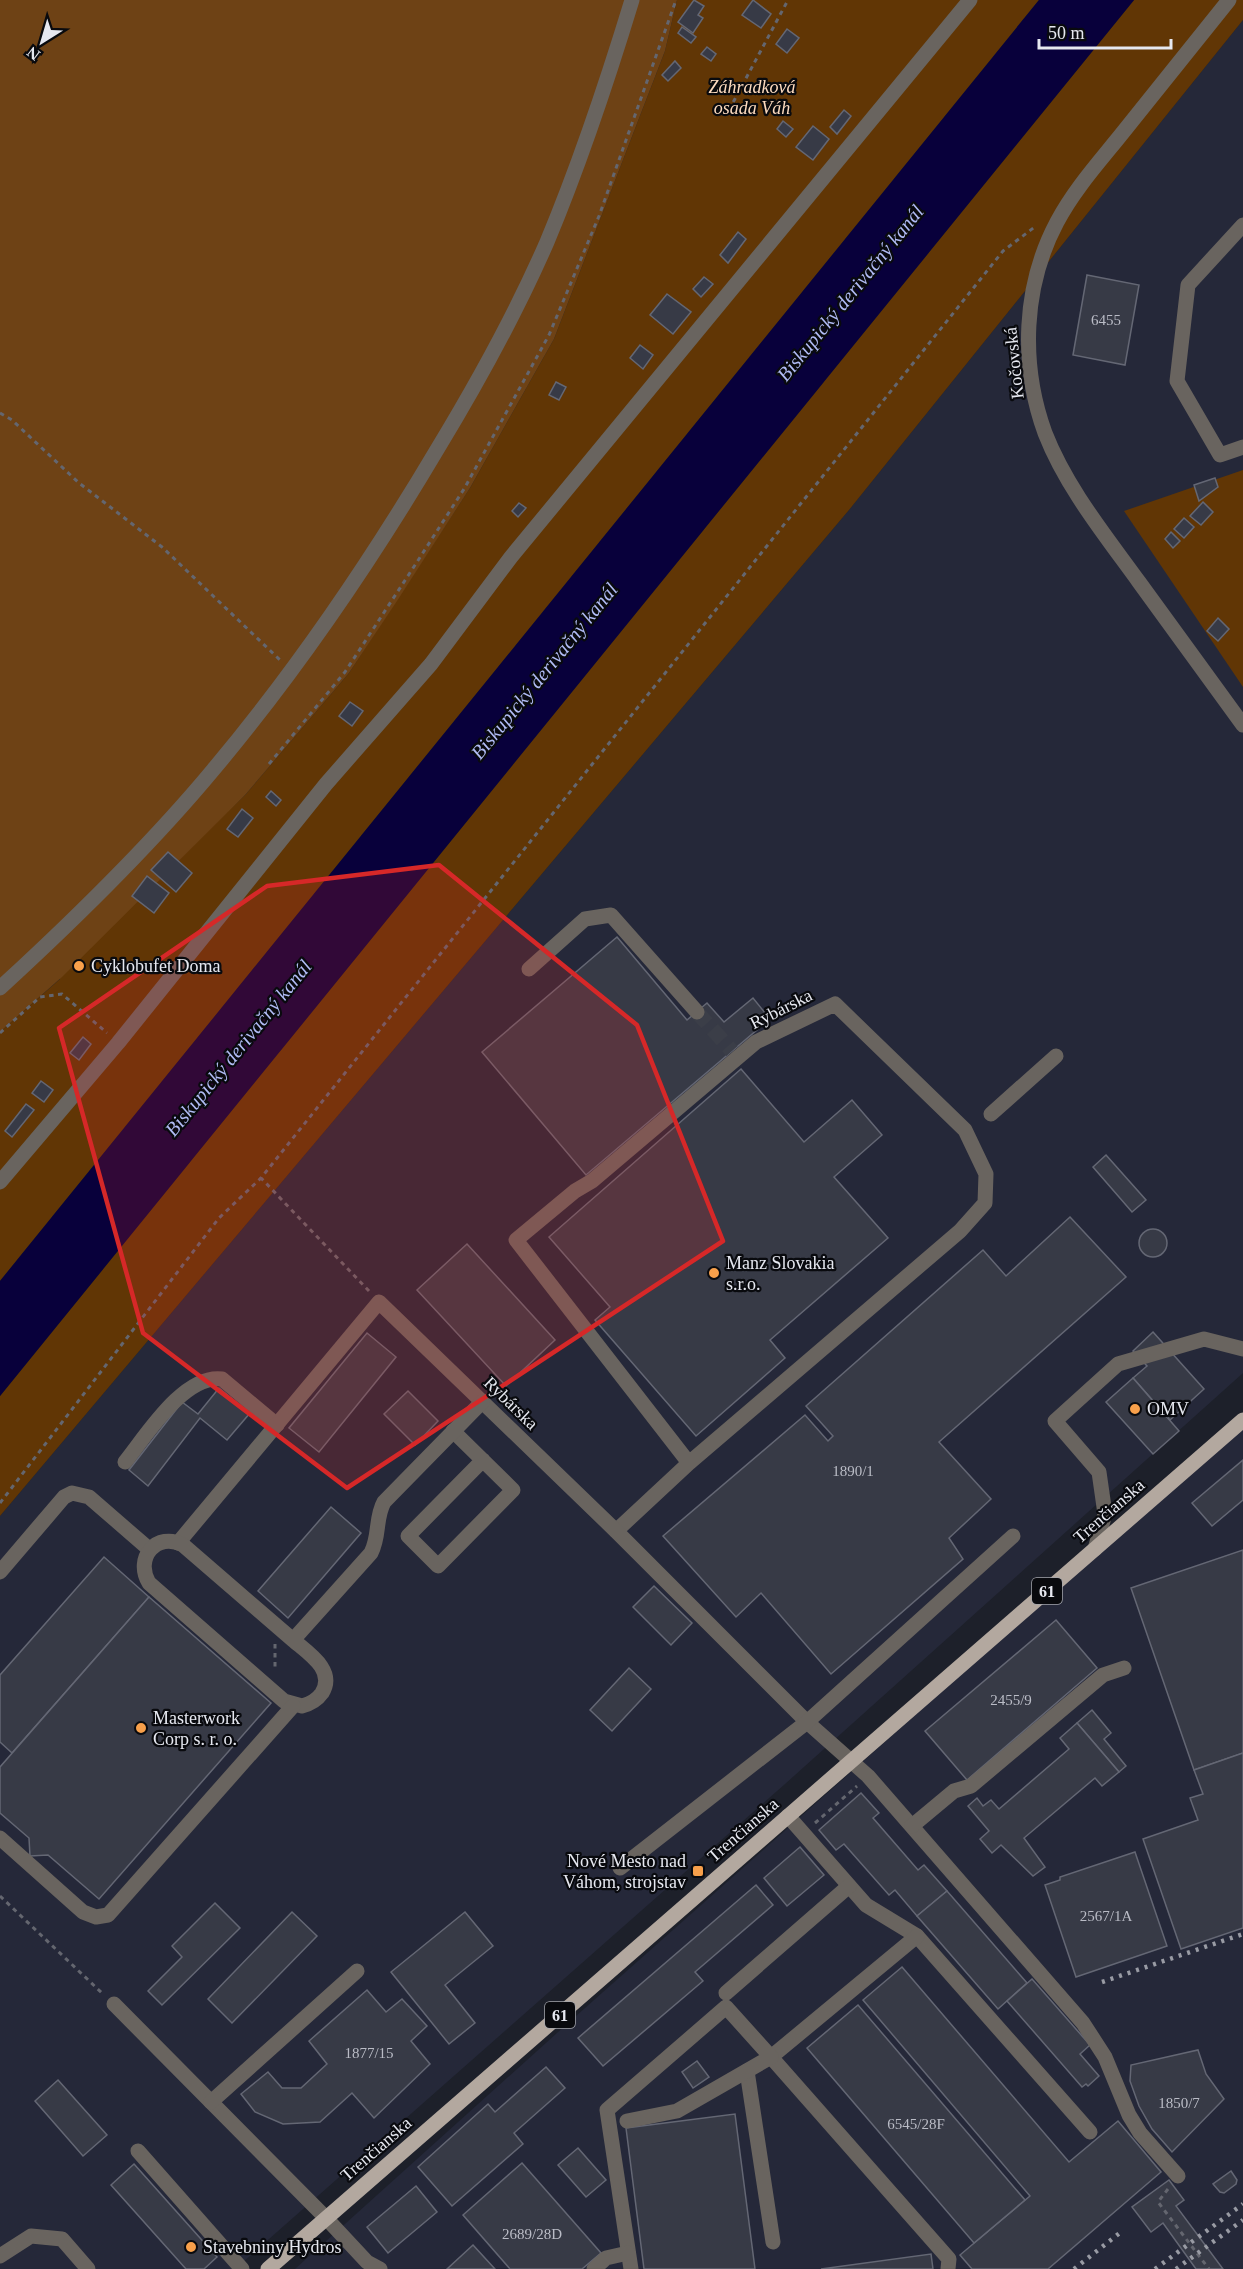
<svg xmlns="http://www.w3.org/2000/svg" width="1243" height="2269" viewBox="0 0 1243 2269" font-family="'Times New Roman',serif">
  <rect width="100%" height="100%" fill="#1d202a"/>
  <g fill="#252839">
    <path d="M1243,20v1353l-458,411 -550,485h-235v-753l849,-1006z"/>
    <path d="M1243,1424v845h-948l272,-245z"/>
  </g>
  <g fill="#613605">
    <path d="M677,0h362l-1039,1281v-249l60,-53 -4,-4 190,-181 103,-121 121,-185 84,-149 111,-288z"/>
    <path d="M1134,0h109v20l-394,490 -849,1006v-120z"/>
    <path d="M1243,470v217l-119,-176z"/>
  </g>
  <path fill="#6e4215" d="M0,0h677l-12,51 -111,288 -84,149 -73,113 -48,72 -103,121 -184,183 -62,55z"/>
  <path fill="#08003b" d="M1039,0h95l-1134,1396v-115z"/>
  <g fill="#373a46" stroke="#646774" stroke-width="1.5">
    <path d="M694,0l10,6 -6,9 5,3 -10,15 -15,-11z"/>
    <path d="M753,0l18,14 -10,14 -19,-13z"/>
    <path d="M682,27l14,10 -5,6 -13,-10z"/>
    <path d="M787,29l12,9 -12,15 -11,-9z"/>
    <path d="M707,47l9,7 -5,7 -10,-7z"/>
    <path d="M675,61l6,7 -13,13 -6,-6z"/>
    <path d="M844,110l7,6 -14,18 -7,-7z"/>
    <path d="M783,121l10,8 -7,8 -9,-8z"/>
    <path d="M813,126l16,13 -16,21 -17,-13z"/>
    <path d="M738,232l8,7 -18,24 -8,-8z"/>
    <path d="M1087,275l52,10 -14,80 -52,-10z"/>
    <path d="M704,277l9,7 -12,13 -8,-8z"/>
    <path d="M667,294l24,18 -18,22 -23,-19z"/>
    <path d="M640,345l13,10 -10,14 -13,-11z"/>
    <path d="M556,382l10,5 -7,13 -10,-5z"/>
    <path d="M1215,478l3,9 -19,14 -5,-16z"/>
    <path d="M1203,502l10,10 -12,13 -11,-9z"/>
    <path d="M519,503l7,5 -8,9 -6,-6z"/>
    <path d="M1184,518l10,9 -10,11 -10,-9z"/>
    <path d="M1171,532l9,9 -7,7 -8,-9z"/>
    <path d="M1218,618l11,11 -11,12 -11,-10z"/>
    <path d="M350,702l13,9 -11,15 -13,-10z"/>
    <path d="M271,791l10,9 -5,6 -10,-9z"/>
    <path d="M242,809l11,9 -15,19 -11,-8z"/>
    <path d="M168,852l24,21 -16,19 -25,-22z"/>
    <path d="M147,876l22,17 -15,20 -22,-17z"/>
    <path d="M617,937l70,83 20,-17 17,19 29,-24 17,21 -184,156 -104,-123z"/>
    <path d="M83,1037l8,7 -12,16 -9,-7z"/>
    <path d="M741,1069l63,73 48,-42 30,35 -48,42 54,61 -118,102 15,18 -89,78 -101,-116 15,-13 -61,-70z"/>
    <path d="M41,1081l12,9 -9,12 -12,-9z"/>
    <path d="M26,1104l8,6 -22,27 -7,-6z"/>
    <path d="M1106,1155l40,45 -14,12 -39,-45z"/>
    <path d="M1070,1217l56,60 -187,165 52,57 -42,39 14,21 -132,115 -70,-81 -25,24 -73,-81 142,-121 23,26 5,-5 -27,-30 177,-156 23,26z"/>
    <circle cx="1153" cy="1243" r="14"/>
    <path d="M467,1244l88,96 -49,46 -89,-96z"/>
    <path d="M1153,1332l51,57 -34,31 -37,-42 14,-12 -14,-15z"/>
    <path d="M367,1333l29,24 -77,95 -30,-24z"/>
    <path d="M1133,1378l46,53 -26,23 -47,-52z"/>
    <path d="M219,1388l31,25 -23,27 -27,-22 -52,68 -19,-16 53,-68 16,12z"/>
    <path d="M408,1391l30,30 -23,24 -31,-31z"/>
    <path d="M1243,1460v40l-31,26 -20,-23z"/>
    <path d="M331,1507l30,26 -73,85 -30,-27z"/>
    <path d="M1243,1550v203l-49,17 -63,-182z"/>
    <path d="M104,1557l45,40 -137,156 -12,-11v-67z"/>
    <path d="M654,1586l38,37 -21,22 -38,-38z"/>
    <path d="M149,1597l122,106 -172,196 -51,-44 -18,1 -1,-18 -29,-25v-46z"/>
    <path d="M1056,1620l41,48 -130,112 -42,-49z"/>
    <path d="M629,1668l22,21 -39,42 -22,-21z"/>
    <path d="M1092,1710l19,23 -7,6 22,27 -7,6 -42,-49z"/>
    <path d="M1077,1723l42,49 -17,14 -7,-8 -71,60 21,29 -12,9 -32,-31 -9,8 -12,-14 9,-8 -21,-25 9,-8 6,8 8,-6 8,9 70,-60 -9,-11z"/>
    <path d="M1243,1753v175l-62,21 -38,-110 55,-19 -8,-22 13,-4 -9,-24z"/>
    <path d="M861,1793l18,20 -6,5 45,52 6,-5 23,26 -30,25 -22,-26 -6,5 -45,-51 -8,6 -17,-20z"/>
    <path d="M800,1847l24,28 -37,31 -23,-28z"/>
    <path d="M1135,1852l32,94 -91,31 -31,-92 15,-5v-3z"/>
    <path d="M756,1885l17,20 -78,67 8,9 -100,85 -25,-28z"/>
    <path d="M947,1891l80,92 -29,26 -81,-93z"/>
    <path d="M215,1903l25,25 -78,77 -14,-14 34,-34 -10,-11z"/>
    <path d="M292,1912l25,24 -85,87 -24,-24z"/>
    <path d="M465,1912l28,34 -48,39 30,38 -26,21 -58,-72z"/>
    <path d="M902,1967l167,195 49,-41 43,51 -113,97h-76l-12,-14 70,-59 -167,-196z"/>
    <path d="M1032,1979l58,66 -10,9 19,22 -11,10 -2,-2 -4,3 -75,-86z"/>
    <path d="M367,1990l19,22 16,-13 25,27 -16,15 19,23 -56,54 -22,-25 -32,29 -37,2 -28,-12 -14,-18 27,-22 14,16h19l26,-24 -18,-23z"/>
    <path d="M858,2005l167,195 -51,43 -167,-195z"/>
    <path d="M1198,2050l8,24 18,25 -52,53 -20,-23 -13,-23 -9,-25 1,-16z"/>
    <path d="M697,2061l12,16 -16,11 -11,-16z"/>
    <path d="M546,2067l19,21 -51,45 9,11 -71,62 -34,-39 70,-63 7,8z"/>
    <path d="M58,2080l49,55 -24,21 -48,-55z"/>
    <path d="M735,2114l20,155h-111l-18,-141z"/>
    <path d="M578,2148l28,32 -20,17 -28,-32z"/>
    <path d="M522,2163l79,90 -19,16h-72l-47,-54z"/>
    <path d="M134,2164l83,93 -13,12h-18l-75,-84z"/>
    <path d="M1231,2171l6,9 -1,4 -12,9 -4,-1 -7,-8z"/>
    <path d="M1169,2180l15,20 -8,6 47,63h-27l-33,-46 -12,9 -19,-25z"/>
    <path d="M416,2186l21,26 -49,41 -21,-26z"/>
    <path d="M473,2245l22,24h-48z"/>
    <path d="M931,2254l2,15h-112z"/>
  </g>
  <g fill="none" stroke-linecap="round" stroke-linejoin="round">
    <path stroke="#3b3e48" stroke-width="15" stroke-dasharray="15 8" stroke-linecap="butt" d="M697,1012l35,39"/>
    <g stroke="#64666f" stroke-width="3" stroke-dasharray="4.5 4.5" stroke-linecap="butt">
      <path d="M729,110l59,-110"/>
      <path d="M0,413l12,7 67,63 83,64 118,113"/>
      <path d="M269,764l76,-92 72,-110 47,-73 85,-154 50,-119 77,-216"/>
      <path d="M0,1033l40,-36 22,-3 45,39"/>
      <path d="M369,1291l-108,-113 742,-927 33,-25"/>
      <path d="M0,1503l219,-285 42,-40"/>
      <path d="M275,1644v27"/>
      <path d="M815,1823l42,-37"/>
      <path d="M0,1896l104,99"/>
      <path d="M1168,2189l-10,13 51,67"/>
    </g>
    <g stroke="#69645f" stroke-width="15">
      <path d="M1229,0c-35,44 -70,87 -105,131 -23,29 -49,57 -67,91 -34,64 -37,142 -12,211 21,54 60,102 94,149 35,48 69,95 104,143"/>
      <path d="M1243,225l-55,60 -11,96 43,74 23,-8"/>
      <path d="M529,969l56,-50 26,-4 86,97"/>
      <path d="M0,988c73,-67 149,-141 213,-218 84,-100 158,-209 225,-322 40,-66 78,-135 109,-206 33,-79 60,-160 85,-242"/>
      <path d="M991,1114l65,-58"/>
      <path d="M0,1182l118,-139 208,-259 105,-120 80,-107 459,-557"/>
      <path d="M453,1431l60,59 -75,76 -30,-30 75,-76"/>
      <path d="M125,1462c21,-26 59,-88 97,-83l55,46"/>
      <path d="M616,1531l73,-68 271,-232 25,-28 1,-29 -21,-44 -130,-126 -79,38 -164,139 -17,10 -59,49 173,223"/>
      <path d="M178,1543l201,-241 237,229 191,191 61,54 215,247 22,34 24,58 11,18 38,43"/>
      <path d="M1095,1549l10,-35 -6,-42 -44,-51 63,-57 86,-25 39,10"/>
      <path d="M0,1572l64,-75 8,-4 17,4 60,52"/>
      <path d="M293,1640c15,13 43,30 29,53 -5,7 -12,11 -20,13l-18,-5 -135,-118c-15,-25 8,-52 34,-38l110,95 78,-87c9,-17 4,-35 13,-51l98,-100"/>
      <path d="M788,1816l78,89 51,31 173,196"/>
      <path d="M912,1826l42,-35 17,-5 132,-111 21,-7"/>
      <path d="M0,1838l83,74 13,5 12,-2 185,-209"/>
      <path d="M620,1868l187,-146 206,-186"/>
      <path d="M917,1936l-146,121 178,202 -1,10"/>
      <path d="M726,1993l123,-107"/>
      <path d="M114,2004l212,214 41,44 13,7"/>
      <path d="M747,2071l26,171"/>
      <path d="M211,2102l146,-131"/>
      <path d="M627,2121l50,-10 94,-54 -45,-50 -119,103 24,159"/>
      <path d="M138,2151l104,118"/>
      <path d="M0,2256l31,-20 31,3 26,30"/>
      <path d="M594,2269l12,-11 22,-5"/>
    </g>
    <path stroke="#b3a89f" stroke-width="15" d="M268,2269l975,-849"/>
    <g stroke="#999ba4" stroke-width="4.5" stroke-dasharray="3 6" stroke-linecap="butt">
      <path d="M1102,1982l141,-48"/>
      <path d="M1074,2269l47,-37"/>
      <path d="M1155,2269l88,-65"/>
      <path d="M1176,2269l67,-49"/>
    </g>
  </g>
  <path fill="#d62828" fill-opacity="0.2" stroke="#d62828" stroke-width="4.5" stroke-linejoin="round" d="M439,865l198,160 86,216 -376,247 -204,-155 -84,-305 208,-142z"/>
  <g fill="#f8a04b" stroke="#090a0e" stroke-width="2">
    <circle cx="79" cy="966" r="6"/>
    <circle cx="714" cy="1273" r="6"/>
    <circle cx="1135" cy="1409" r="6"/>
    <circle cx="141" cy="1728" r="6"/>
    <rect x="692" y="1865" width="12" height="12" rx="3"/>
    <circle cx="191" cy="2247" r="6"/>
  </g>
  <g text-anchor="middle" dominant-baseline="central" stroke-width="4.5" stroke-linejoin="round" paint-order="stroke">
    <g font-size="15" fill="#babcc6">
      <text x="1106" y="320">6455</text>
      <text x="853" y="1471">1890/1</text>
      <text x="1011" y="1700">2455/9</text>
      <text x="1106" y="1916">2567/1A</text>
      <text x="369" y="2053">1877/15</text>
      <text x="1179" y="2103">1850/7</text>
      <text x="916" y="2124">6545/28F</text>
      <text x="532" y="2234">2689/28D</text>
    </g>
    <g fill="#090a0e" stroke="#a4a5ac" stroke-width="1.5">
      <rect x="1032" y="1578" width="30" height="26" rx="4.5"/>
      <rect x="545" y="2002" width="30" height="26" rx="4.5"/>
    </g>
    <g font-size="16" font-weight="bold" fill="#e6e8f0">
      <text x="1047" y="1591">61</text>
      <text x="560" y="2015">61</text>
    </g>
    <g font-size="18" font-style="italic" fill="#fddbbf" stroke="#090a0e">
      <text x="752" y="87">Záhradková<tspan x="752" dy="21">osada Váh</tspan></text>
    </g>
    <g font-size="18" fill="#e6e8f0" stroke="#090a0e">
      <text transform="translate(1014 363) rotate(-96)">Kočovská</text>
      <text transform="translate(781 1009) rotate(-27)">Rybárska</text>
      <text transform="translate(511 1403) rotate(44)">Rybárska</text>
      <text transform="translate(1109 1511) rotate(-41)">Trenčianska</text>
      <text transform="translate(743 1830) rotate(-41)">Trenčianska</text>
      <text transform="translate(376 2149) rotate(-41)">Trenčianska</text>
    </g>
    <g font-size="18" fill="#e6e8f0" stroke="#090a0e" text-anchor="start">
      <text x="91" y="966">Cyklobufet Doma</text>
      <text x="726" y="1263">Manz Slovakia<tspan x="726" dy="21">s.r.o.</tspan></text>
      <text x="1147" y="1409">OMV</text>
      <text x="153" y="1718">Masterwork<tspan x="153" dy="21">Corp s. r. o.</tspan></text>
      <text x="686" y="1861" text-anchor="end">Nové Mesto nad<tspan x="686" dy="21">Váhom, strojstav</tspan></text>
      <text x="203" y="2247">Stavebniny Hydros</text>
    </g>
    <g font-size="20" font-style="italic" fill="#b0bbf4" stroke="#090a0e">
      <text transform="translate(850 293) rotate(-51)">Biskupický derivačný kanál</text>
      <text transform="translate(544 671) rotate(-51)">Biskupický derivačný kanál</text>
      <text transform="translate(238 1048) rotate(-51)">Biskupický derivačný kanál</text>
    </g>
  </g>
  <g transform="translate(42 42) rotate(217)" stroke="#090a0e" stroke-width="4.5" paint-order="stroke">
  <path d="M0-4.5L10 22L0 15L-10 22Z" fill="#e6e8f0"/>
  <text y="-9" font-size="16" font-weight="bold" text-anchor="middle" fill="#e6e8f0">N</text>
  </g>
  <path d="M1039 39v9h132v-9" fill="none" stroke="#e6e8f0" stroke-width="3"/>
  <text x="1048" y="39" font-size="18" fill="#e6e8f0" stroke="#090a0e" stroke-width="4.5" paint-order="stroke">50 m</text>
</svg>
